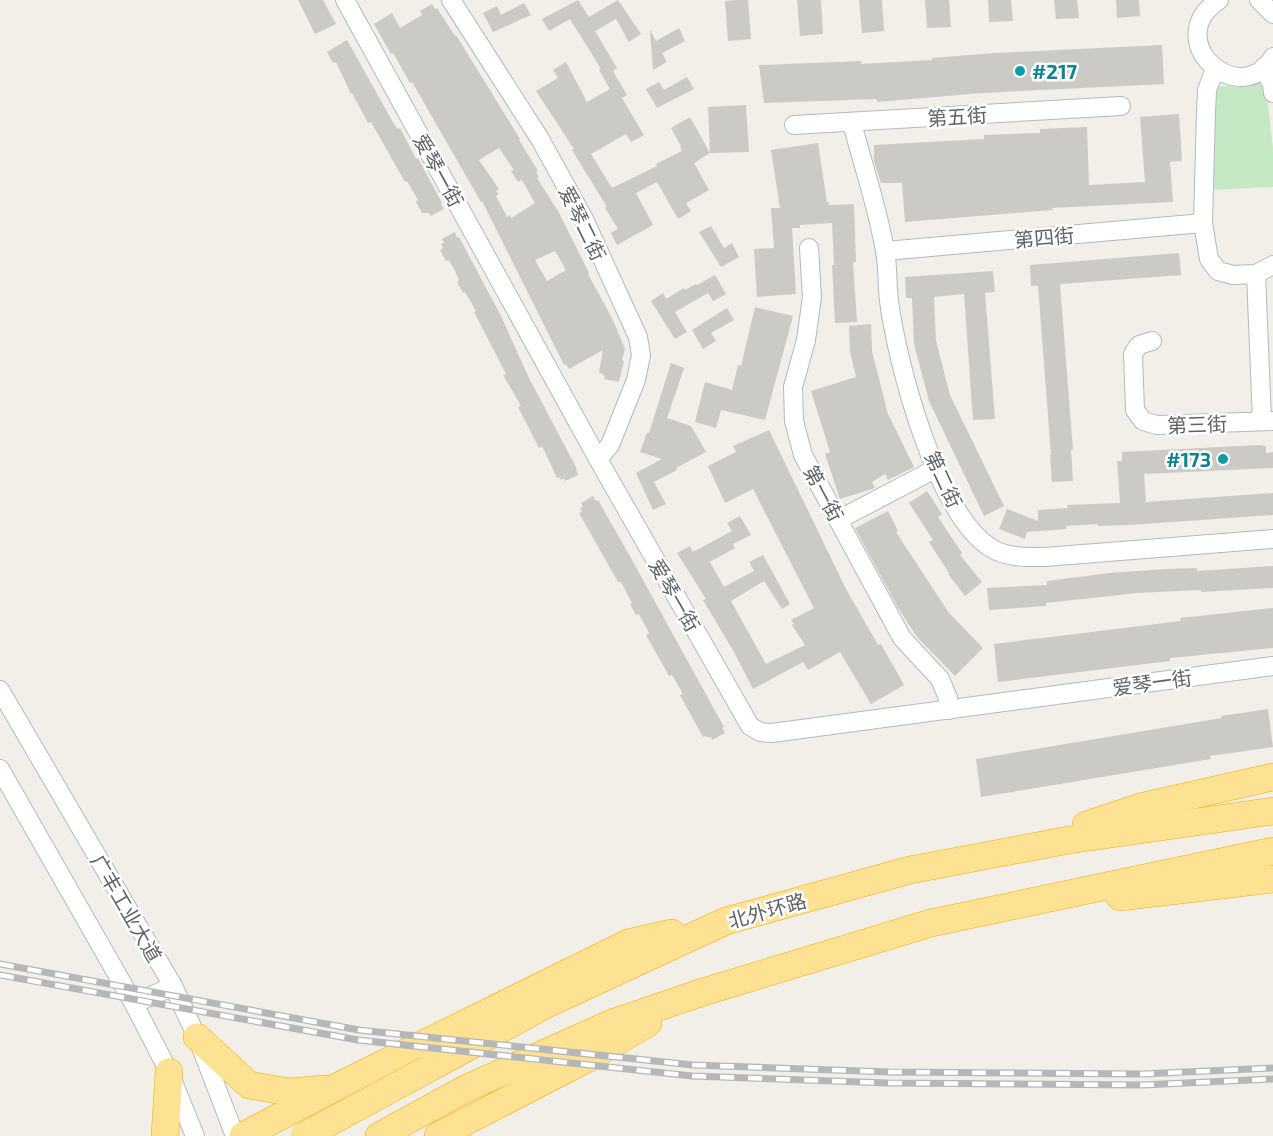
<svg xmlns="http://www.w3.org/2000/svg" width="1273" height="1136" viewBox="0 0 1273 1136" font-family="'Exo 2','Noto Sans SC',sans-serif">
  <rect width="100%" height="100%" fill="#f1efe8"/>
  <path fill="#c5e8c5" d="M1265,82l8,66v39l-61,3 4,-103z"/>
  <g fill="#cccac5" fill-rule="evenodd">
    <path d="M298,0h25l13,24 -21,10z"/>
    <path d="M578,0l11,17 29,-17 23,34 -12,8 -13,-23 -21,12 22,37 -4,3 14,24 -5,3 22,37 -13,7 -5,-8 -35,20 21,34 45,-22 -1,-2 26,-13 -2,-4 1,-1 -10,-18 19,-11 20,36 -2,-46 38,-2 3,47 -39,1 -16,10 15,27 -23,13 5,8 -13,8 -21,-37 -21,11 17,32 -36,20 -6,-12 7,-4 -13,-21 2,-1 -35,-57 2,-1 -38,-58 22,-13 -5,-8 13,-8 21,40 23,-13 -11,-19 2,-1 -6,-10 -25,-40 -21,12 -7,-12z"/>
    <path d="M735,0h13l3,39 -23,2 -3,-40z"/>
    <path d="M797,0h24l2,34 -23,2z"/>
    <path d="M859,0h23l2,31 -22,2z"/>
    <path d="M925,0h24l2,27 -24,1z"/>
    <path d="M988,0h23l2,21 -24,1z"/>
    <path d="M1054,0h23l2,18 -23,1z"/>
    <path d="M1116,0h23l1,16 -23,2z"/>
    <path d="M524,3l7,12 -38,17 -10,-19 14,-7 4,9z"/>
    <path d="M432,4l3,5 2,-1 18,28 1,-1 64,104 -1,1 19,31 -2,1 3,5 -2,1 21,33 31,62 -1,1 25,46 12,29 -3,11 2,1 -5,21 -15,-3 1,-3 -6,-4 4,-22 -34,19 -3,-5 -2,1 -82,-164 -1,1 -69,-120 -2,1 -14,-25 -3,-5 -2,1 -17,-30 18,-11 8,15 22,-13 -2,-4zM499,148l15,22 -3,1 7,11 3,-2 2,2 12,21 -24,15 -1,-3 -3,2 -11,-21 3,-2 -3,-3 3,-2 -20,-29zM555,251l11,19 -19,11 -12,-21z"/>
    <path d="M679,28l6,13 -23,12 5,9 -14,8 -3,-40 6,11z"/>
    <path d="M347,40l47,84 4,5 2,-1 16,31 2,-1 24,45 -1,1 3,5 -13,7 -2,-3h-7l-6,-11 2,-2 -11,-19 -2,1 -34,-60 -3,1 -16,-30 -1,1 -15,-32 -3,1 -6,-11z"/>
    <path d="M1162,45l2,39 -182,9 -105,9v-3l-113,4 -5,-38 102,-4v3l71,-4v-2l63,-5z"/>
    <path d="M687,77l7,12 -37,19 -11,-19 13,-7 5,8z"/>
    <path d="M1179,114l3,47 -12,1 3,40 -121,6 1,2 -148,12 -3,-39h-21l-7,-22v-16l110,-6v-4l56,-2v-4l47,-2 2,58 56,-3 -5,-65z"/>
    <path d="M818,143l9,59h2v3l25,-1 2,58h-3l4,60 -22,1 -3,-58h2l-2,-42 -32,2v3h-8l4,66 -39,3 -3,-48 20,-1 -3,-40h9l-9,-58z"/>
    <path d="M711,226l13,22 8,-5 7,14 -18,10 -22,-35z"/>
    <path d="M455,232l2,6 2,-1 41,77 29,64 48,91h-1l2,6 -13,6 -1,-3 -3,2 -2,-3 -2,1 -15,-32 -3,2 -21,-41 3,-1 -18,-31 3,-1 -32,-62 2,-1 -11,-19 -2,1 -6,-11 2,-2 -4,-9 -6,-11 -3,1 -6,-11 3,-2 -2,-4 3,-1 -2,-4z"/>
    <path d="M1179,253l2,22 -121,9 13,166h-2l2,31 -21,1 -2,-27h1l-13,-169h-7l-1,-21z"/>
    <path d="M993,271l2,21 -10,1 10,126 -22,1 -9,-126 -30,3 2,44 14,54 54,111 -20,10 -55,-115 -15,-57 -2,-46h-6l-1,-21z"/>
    <path d="M715,275l11,19 -13,7 -5,-8 -33,19 12,20 -12,7 -24,-38 12,-8 3,6 18,-11 1,2 11,-6 1,1z"/>
    <path d="M755,307l38,9 -28,104 -44,-10 -5,18 -21,-6 10,-40 27,8 6,-25 3,1z"/>
    <path d="M727,308l7,12 -23,13 5,8 -13,8 -11,-19z"/>
    <path d="M871,324l1,27 16,63 26,53 -26,13 -3,-6 -13,8 3,6 -35,11 -15,-45 5,-2 -19,-61 45,-14 -6,-25 -1,-26z"/>
    <path d="M671,363l13,5 -17,50 24,8 15,26 -30,16 1,2 -23,12 12,22 -13,6 -17,-37 26,-14 -22,-7 7,-19h2z"/>
    <path d="M769,430l77,159 32,56 3,-1 23,41 -33,19 -31,-52 -32,18 -5,-8 -50,27 -19,-37 -31,-52 3,-1 -29,-46 13,-7 3,6 39,-21 -5,-8 13,-7 11,19 -18,9 2,4 -25,14 14,25 30,-16 -5,-9 14,-7 27,49 -8,5 -18,-28 -33,20 35,63 39,-19 -13,-20 2,-1 -3,-4 23,-12 -61,-119 -28,14 -17,-37 28,-14 -3,-6z"/>
    <path d="M1260,445l6,1v7l7,-1v16l-129,6 2,28 127,-9v22l-144,10 -31,1v-2l-32,2 1,3 -40,3 -2,7 -26,-10 8,-20 31,12v-11l30,-2 -1,-3 53,-2 -3,-42h5v-9z"/>
    <path d="M927,491l15,23 -4,3 24,36 -2,2 22,27 -17,14 -17,-22 1,-1 -20,-31 4,-2 -24,-37z"/>
    <path d="M593,496l3,5 2,-1 34,60 92,167 -2,1 3,5 -13,7 -1,-3 -3,1 -2,-2 -3,1 -23,-42 3,-1 -11,-19 -3,1 -23,-41 3,-2 -10,-19 -3,1 -6,-11 2,-1 -11,-21h-3l-39,-69 3,-1 -2,-4 3,-1 -2,-4z"/>
    <path d="M888,511l10,20 -2,1 53,81 34,35 -28,28 -38,-39 -20,-31 -42,-78z"/>
    <path d="M1273,566v22l-72,4v-2l-63,3 -92,10v3l-57,4 -2,-22 60,-3v-4l62,-8 57,-4 31,-1v3z"/>
    <path d="M1273,608v40l-103,10v3l-172,21 -4,-38 187,-23 -1,-3z"/>
    <path d="M1268,709l5,38 -63,9 1,3 -230,38 -5,-38 246,-41 -1,-2z"/>
  </g>
  <g fill="none" stroke-linecap="round" stroke-linejoin="round">
    <defs>
      <g id="minor">
        <path d="M345,0l253,459 152,267 10,6 12,1 501,-67"/>
        <path d="M451,0l89,139 43,78 55,120 3,18 -5,25 -26,65 -12,14"/>
        <path d="M1219,0c-60,40 21,112 54,57"/>
        <path d="M1259,0l14,14"/>
        <path d="M1264,67l8,18 1,8"/>
        <path d="M1215,69l-8,21 -1,22 -3,111 6,36 9,12 15,4 23,-1 17,-9"/>
        <path d="M852,123c11,42 26,86 33,128 3,16 2,33 4,50 8,62 48,214 102,247 16,10 36,9 54,9l228,-18"/>
        <path d="M794,125l327,-19"/>
        <path d="M809,248l3,49 -6,43 -13,47 1,34 9,34 99,183 38,41 8,19 1,12"/>
        <path d="M885,251l318,-28"/>
        <path d="M1256,274l6,147"/>
        <path d="M1152,341l-13,4 -6,9 2,56 8,11 14,4 116,-4"/>
        <path d="M838,520l99,-52"/>
        <path d="M0,690l173,296 24,51 38,99"/>
        <path d="M0,769l134,235 35,68 26,64"/>
        <path d="M134,1004l39,-18"/>
      </g>
      <g id="highway">
        <path d="M1086,825l54,-18 133,-30"/>
        <path d="M1120,897l153,-18"/>
        <path d="M197,1037l52,48 40,7 35,-3"/>
        <path d="M428,1069l119,-65 179,-83 184,-51 159,-30 204,-29"/>
        <path d="M165,1136l4,-64"/>
        <path d="M243,1136l91,-48 294,-145 44,-10"/>
        <path d="M379,1136l86,-47 147,-66 88,-30 231,-70 342,-72"/>
        <path d="M438,1136l154,-80 56,-33"/>
      </g>
    </defs>
    <use href="#minor" stroke="#b5b8bc" stroke-width="20"/>
    <use href="#highway" stroke="#f9ab00" stroke-width="28"/>
    <use href="#minor" stroke="#fff" stroke-width="18"/>
    <use href="#highway" stroke="#fde293" stroke-width="27"/>
    <defs>
      <g id="rail">
        <path d="M0,964l359,66 334,35 196,7 253,2 131,-6"/>
        <path d="M0,975l358,65 334,36 196,7 254,2 131,-6"/>
      </g>
    </defs>
    <use href="#rail" stroke="#b6b7b8" stroke-width="7"/>
    <use href="#rail" stroke="#fff" stroke-width="4.5" stroke-dasharray="14" stroke-linecap="butt"/>
    <defs>
      <path id="highway-bridge" d="M304,1136l124,-67"/>
    </defs>
    <use href="#highway-bridge" stroke="#f9ab00" stroke-width="28" stroke-linecap="butt"/>
    <use href="#highway-bridge" stroke="#fde293" stroke-width="27"/>
  </g>
  <g fill="#0f9aa8" stroke="#fff" stroke-width="2">
    <circle cx="1020" cy="71" r="6"/>
    <circle cx="1223" cy="459" r="6"/>
  </g>
  <g text-anchor="middle" dominant-baseline="central" stroke-width="5" stroke-linejoin="round" paint-order="stroke">
    <g font-size="20" font-weight="bold" fill="#0d838f" stroke="#fff" text-anchor="start">
      <text x="1032" y="71">#217</text>
      <text x="1211" y="459" text-anchor="end">#173</text>
    </g>
    <g font-size="20" fill="#5f6368" stroke="#fff">
      <text transform="translate(957 116) rotate(-4)">第五街</text>
      <text transform="translate(439 170) rotate(61)">爱琴一街</text>
      <text transform="translate(583 223) rotate(64)">爱琴二街</text>
      <text transform="translate(1044 237) rotate(-5)">第四街</text>
      <text transform="translate(1197 424) rotate(-2)">第三街</text>
      <text transform="translate(944 479) rotate(65)">第二街</text>
      <text transform="translate(824 493) rotate(62)">第一街</text>
      <text transform="translate(675 595) rotate(60)">爱琴一街</text>
      <text transform="translate(1152 682) rotate(-8)">爱琴一街</text>
      <text transform="translate(127 908) rotate(60)">广丰工业大道</text>
      <text transform="translate(767 910) rotate(-16)">北外环路</text>
    </g>
  </g>
</svg>
